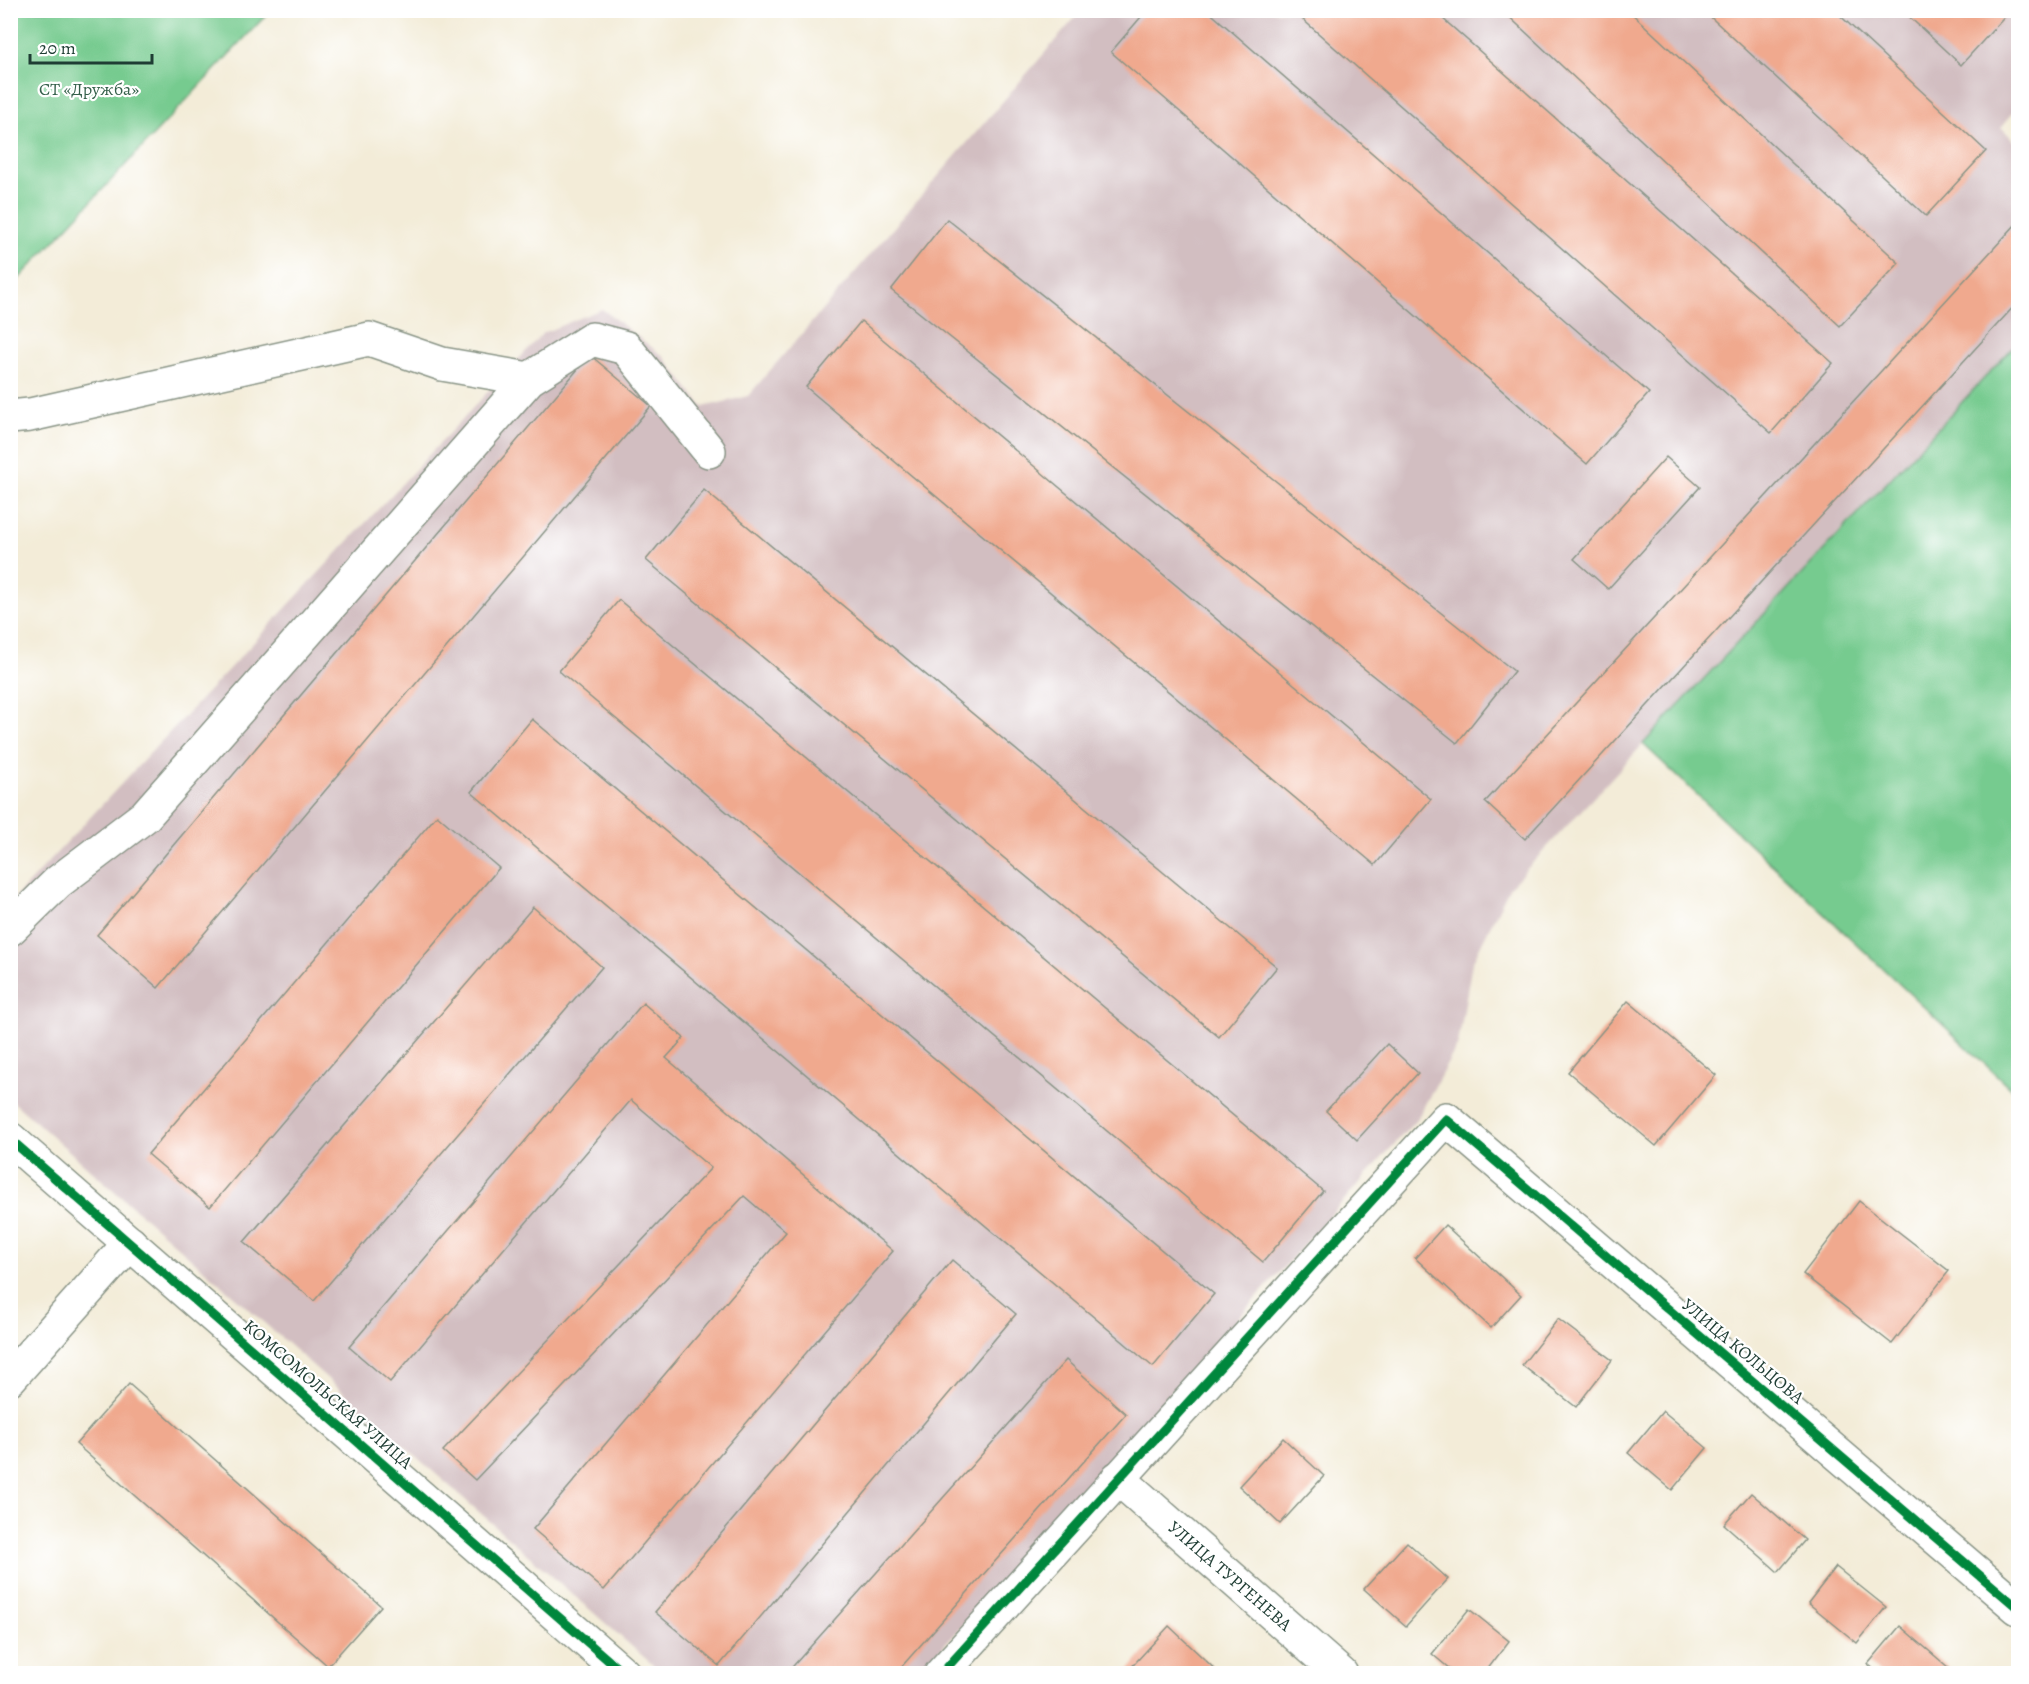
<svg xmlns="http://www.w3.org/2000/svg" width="2029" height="1684" viewBox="0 0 2029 1684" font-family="Alegreya,serif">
  <rect width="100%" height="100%" fill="#fff"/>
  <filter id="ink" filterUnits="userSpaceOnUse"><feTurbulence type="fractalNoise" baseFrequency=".0167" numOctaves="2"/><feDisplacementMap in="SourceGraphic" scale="12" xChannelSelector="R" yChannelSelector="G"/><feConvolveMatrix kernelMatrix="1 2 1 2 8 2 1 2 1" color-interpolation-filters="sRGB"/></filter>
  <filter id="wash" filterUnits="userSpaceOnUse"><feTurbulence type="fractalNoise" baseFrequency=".008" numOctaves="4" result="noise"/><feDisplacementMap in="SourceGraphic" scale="24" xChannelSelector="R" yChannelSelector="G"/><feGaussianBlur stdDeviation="1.35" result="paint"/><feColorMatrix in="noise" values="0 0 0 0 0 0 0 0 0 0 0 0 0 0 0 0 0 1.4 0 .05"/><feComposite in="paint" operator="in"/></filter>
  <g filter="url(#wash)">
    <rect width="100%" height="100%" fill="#f3ecd8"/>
    <path fill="#d2bec1" d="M1081,11h937v96l-17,20 17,18v197l-509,546 -37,75 -14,81 -41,75 -498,554h-257l-651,-573 -1,-197 533,-570 59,-24 61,47 40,51 45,-11z"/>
    <g fill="#76cb8f" stroke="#4a8462" stroke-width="1.5">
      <path d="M11,10l259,1 -259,276 -1,-276z"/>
      <path d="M2018,342v753l-375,-351z"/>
    </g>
    <g id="blocks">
      <g fill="#f0a98e">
        <path d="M1147,10h60l442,383 -62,71 -476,-412z"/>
        <path d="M1292,10h141l400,353 -62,70z"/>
        <path d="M1502,10h126l271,253 -59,63z"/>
        <path d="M1703,10h131l152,141 -60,65z"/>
        <path d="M1902,10h109l-50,55z"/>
        <path d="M947,219l567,452 -57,72 -566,-453z"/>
        <path d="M2018,222v80l-493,537 -40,-37z"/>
        <path d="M861,321l570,478 -56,66 -569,-478z"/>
        <path d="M590,355l61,51 -493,582 -61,-53z"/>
        <path d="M1666,457l34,30 -92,102 -34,-30z"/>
        <path d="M704,490l573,477 -58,70 -573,-477z"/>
        <path d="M619,600l704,591 -60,71 -704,-591z"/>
        <path d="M532,719l682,575 -61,73 -682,-575z"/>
        <path d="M437,815l62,53 -289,339 -62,-53z"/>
        <path d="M533,907l69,60 -288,334 -70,-59z"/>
        <path d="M1628,1001l88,74 -60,71 -88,-74z"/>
        <path d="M643,1003l41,35 -18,20 227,193 -289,339 -71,-61 253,-297 -42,-36 -269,284 -32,-29 268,-283 -80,-68 -241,282 -41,-35z"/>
        <path d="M1387,1044l31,29 -61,67 -31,-29z"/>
        <path d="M1859,1201l90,70 -57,73 -89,-70z"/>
        <path d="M1445,1225l76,70 -30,33 -76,-70z"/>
        <path d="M952,1260l64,54 -297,352 -64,-54z"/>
        <path d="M1558,1319l54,41 -36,47 -54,-42z"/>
        <path d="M1066,1360l60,54 -231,260h-109z"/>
        <path d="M129,1384l252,222 -53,60 -252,-222z"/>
        <path d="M1663,1411l44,37 -35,42 -44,-37z"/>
        <path d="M1283,1438l41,38 -44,48 -41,-38z"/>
        <path d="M1751,1493l54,47 -27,32 -54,-48z"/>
        <path d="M1407,1542l41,37 -42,47 -42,-37z"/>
        <path d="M1836,1567l50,40 -29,36 -49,-40z"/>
        <path d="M1469,1609l40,32 -25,33h-28l-24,-20z"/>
        <path d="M1169,1626l51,48h-95z"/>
        <path d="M1900,1626l49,42 -5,6h-65l-11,-10z"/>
      </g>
    </g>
  </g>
  <g filter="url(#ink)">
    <use href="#blocks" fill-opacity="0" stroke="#899486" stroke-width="1.5"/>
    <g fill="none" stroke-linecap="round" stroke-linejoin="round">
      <defs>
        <g id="minor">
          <path d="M10,417l20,-2 339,-76 73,25 87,15"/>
          <path d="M10,929l48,-47 87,-66 384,-437 63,-40 34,9 83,103"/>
          <path d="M10,1139l614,535"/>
          <path d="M10,1378l120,-135"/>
          <path d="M1118,1478l223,196"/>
          <path d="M941,1674l505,-555 572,489"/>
        </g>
      </defs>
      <use href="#minor" stroke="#899486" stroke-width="36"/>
      <use href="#minor" stroke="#fff" stroke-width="33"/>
      <defs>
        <g id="cycleway">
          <path d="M10,1139l614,535"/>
          <path d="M941,1674l505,-555 572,489"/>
        </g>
      </defs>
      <use href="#cycleway" stroke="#fff" stroke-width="13"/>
      <use href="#cycleway" stroke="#00873e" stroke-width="9"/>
    </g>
  </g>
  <g text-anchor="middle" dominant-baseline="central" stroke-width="4.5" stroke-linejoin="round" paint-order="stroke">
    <g font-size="18" fill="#35604b" stroke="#fff">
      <text x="89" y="89">СТ «Дружба»</text>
    </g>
    <g font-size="18" fill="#1f3d34" stroke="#fff">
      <text transform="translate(1743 1351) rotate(40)">УЛИЦА КОЛЬЦОВА</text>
      <text transform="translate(328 1394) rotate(41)">КОМСОМОЛЬСКАЯ УЛИЦА</text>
      <text transform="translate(1230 1576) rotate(41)">УЛИЦА ТУРГЕНЕВА</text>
    </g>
  </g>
  <rect width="2029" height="1684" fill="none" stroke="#fff" stroke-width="36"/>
  <path d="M30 54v9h122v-9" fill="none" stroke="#1f3d34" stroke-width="3"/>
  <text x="39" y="54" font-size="18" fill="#1f3d34" stroke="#ffffff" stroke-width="4.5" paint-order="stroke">20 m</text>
</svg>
